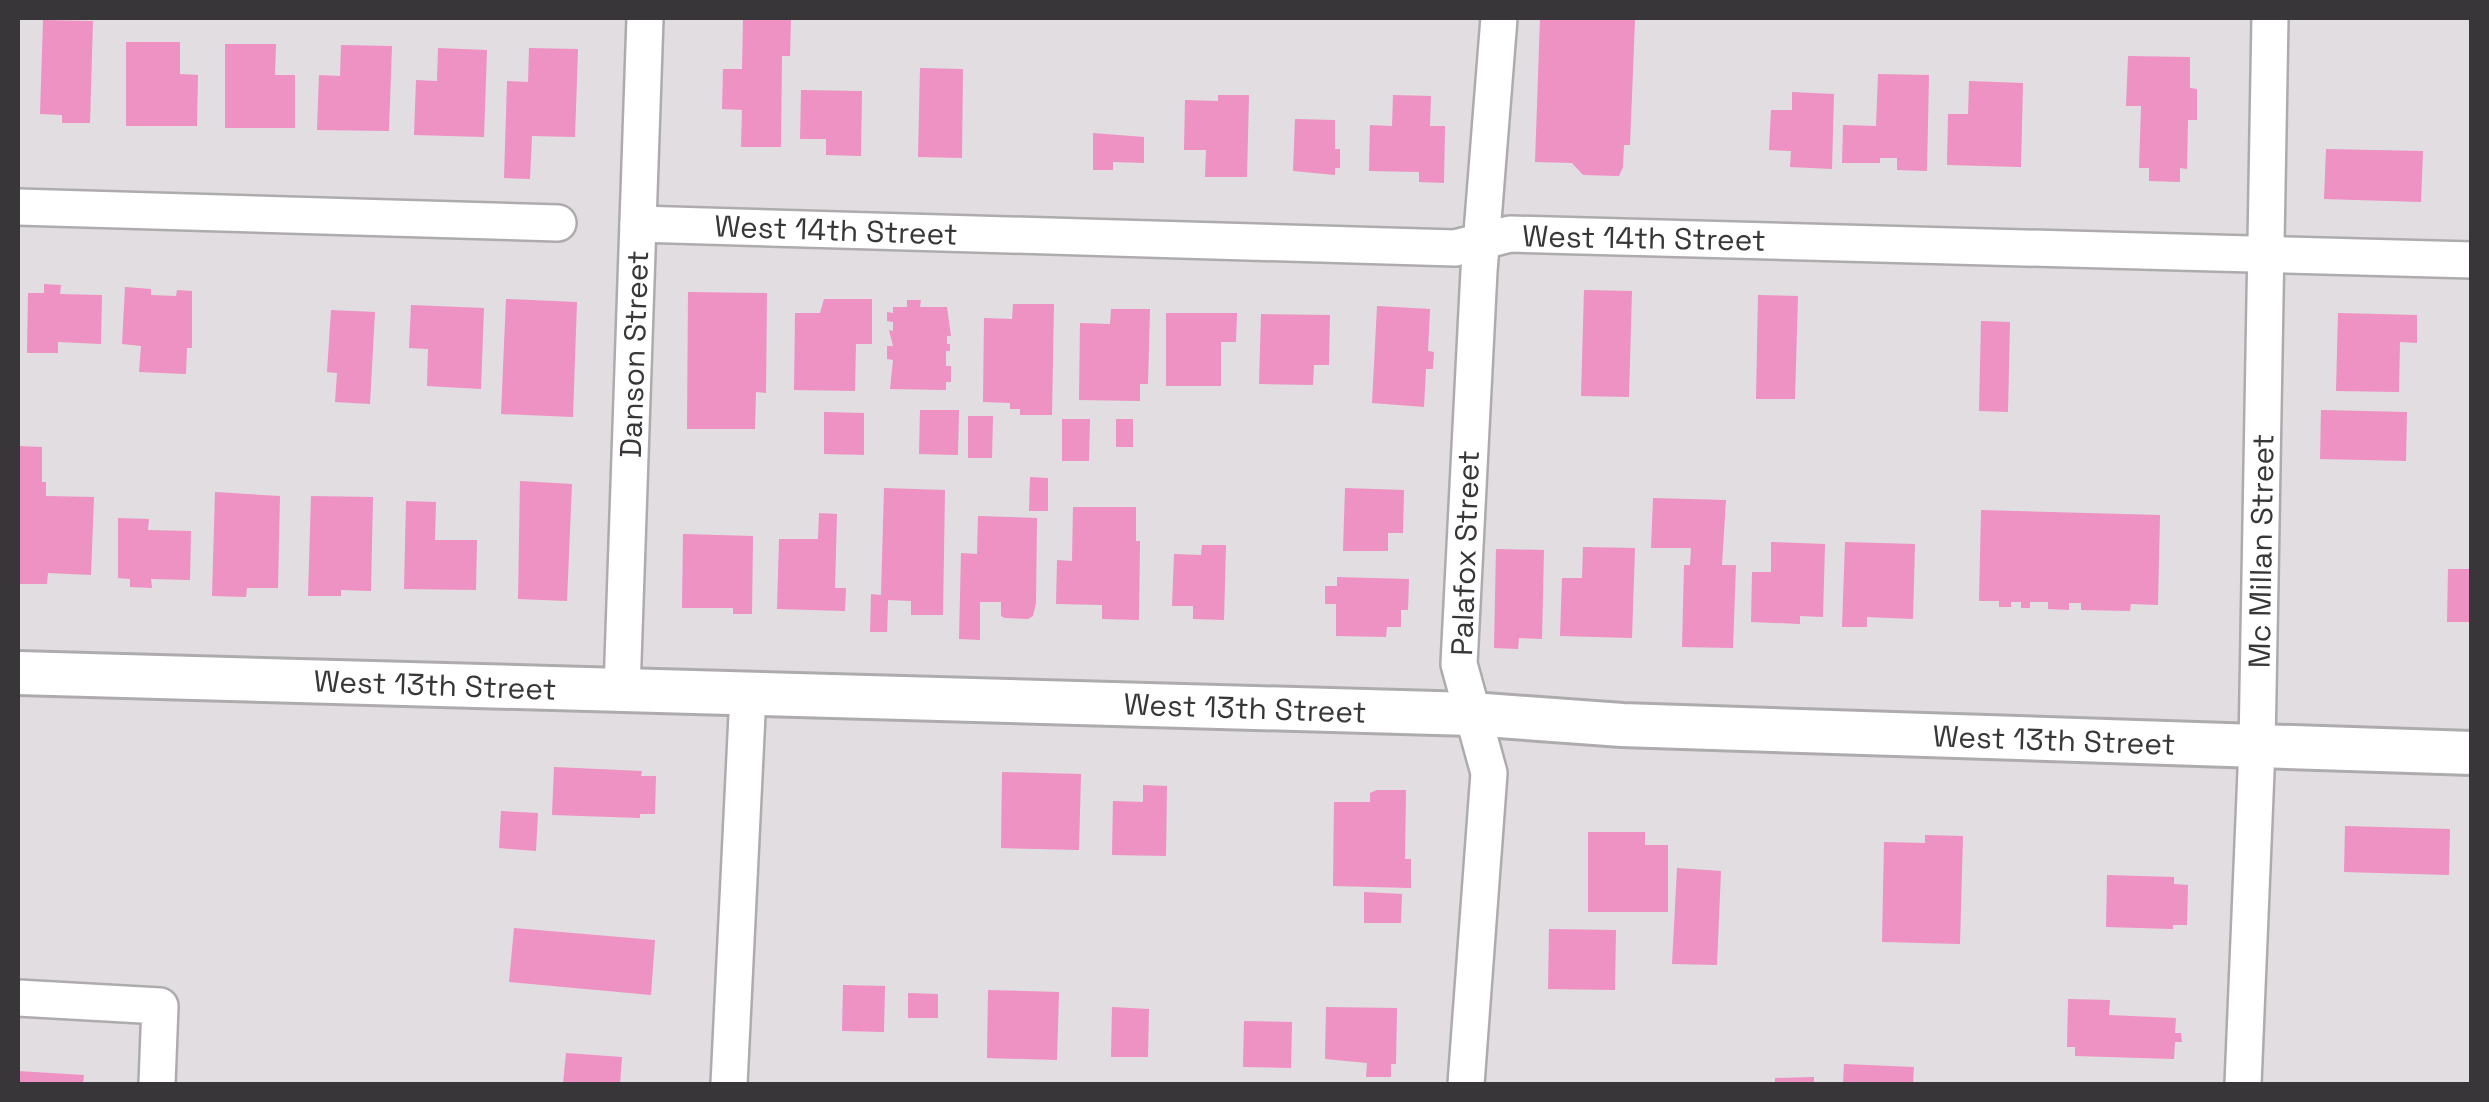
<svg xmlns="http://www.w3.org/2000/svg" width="2489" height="1102" viewBox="0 0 2489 1102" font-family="'Space Grotesk',sans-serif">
  <rect width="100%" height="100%" fill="#e1dde0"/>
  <g fill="#ee91c3">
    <path d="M743,18h48l-1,38h-8l-1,91h-40l1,-37 -20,-1 1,-40h19z"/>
    <path d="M1540,18l95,2 -5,125h-6l-1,22 -4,9 -36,-1 -11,-12 -37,-1z"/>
    <path d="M43,20l50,1 -3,102h-28v-8l-22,-1z"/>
    <path d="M126,42h54v32l18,1 -1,51h-71z"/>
    <path d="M225,44h51l-1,31h20v53h-70z"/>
    <path d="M341,45l51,1 -3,85 -72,-1 2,-55 21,1z"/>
    <path d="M438,48l49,2 -3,87 -70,-2 2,-55 21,1z"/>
    <path d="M529,48l49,1 -3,88 -43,-1 -2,43 -26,-1 3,-97 21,1z"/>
    <path d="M2128,56l62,1v31l7,1v31h-9l-1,49 -7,-1v14l-31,-1v-13h-10l2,-62h-15z"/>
    <path d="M920,68l43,1 -1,89 -44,-1z"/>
    <path d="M1878,74l51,1 -2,96 -30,-1v-12h-17v5h-38l1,-38 33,1z"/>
    <path d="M1969,81l54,2 -2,84 -74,-2 1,-51h20z"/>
    <path d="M801,90l61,1 -1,65 -35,-1v-16h-26z"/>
    <path d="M1792,92l42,2 -2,75 -42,-2 1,-16 -22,-1 2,-40h21z"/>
    <path d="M1218,95h31l-2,82h-42l1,-27h-22l1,-50 33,1z"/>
    <path d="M1393,95l38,1 -1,30h15l-1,57 -25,-1v-10l-50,-1 1,-46 22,1z"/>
    <path d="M1295,119l40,1v29h5v19h-5v7l-42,-4z"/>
    <path d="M1093,133l51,4v26l-31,-1v8h-20z"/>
    <path d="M2326,149l97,2 -2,51 -97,-3z"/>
    <path d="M44,284l17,1 -1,9 42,1 -1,49 -43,-2v11h-31l1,-60h16z"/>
    <path d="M125,287l26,2v6l25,1 1,-6 15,1v57h-5l-1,26 -47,-2 2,-26 -19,-2z"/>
    <path d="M1584,290l48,1 -3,106 -48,-1z"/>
    <path d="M688,292l79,1 -1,100 -10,-1 -1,37h-68z"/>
    <path d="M1758,295l40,1 -3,103h-39z"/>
    <path d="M506,299l71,3 -4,115 -72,-3z"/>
    <path d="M824,299h48v45h-16l-1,47 -61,-1 1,-77h25z"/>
    <path d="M907,300h14l-1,7h27l4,29h-4v8h3v7h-4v15h5v16h-5v8l-56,-1 3,-29 -6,-1v-13h6l-4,-16 4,1v-9l-6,-1v-9l6,1v-6h14z"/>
    <path d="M1013,304h41l-2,111h-32v-6h-10v-6l-27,-1 1,-84 28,1z"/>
    <path d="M411,305l73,3 -3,81 -54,-3 1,-37 -19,-1z"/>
    <path d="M1377,306l53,3 -2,42 6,1 -1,17h-7l-2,38 -52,-4z"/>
    <path d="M1111,309h39l-2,75h-8v17l-61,-1 1,-77 30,1z"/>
    <path d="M331,310l44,2 -5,92 -35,-2 2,-29 -10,-1z"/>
    <path d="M1166,313h71l-1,29h-15v44h-55z"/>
    <path d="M2338,313l79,2v28l-17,-1 -1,50 -63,-1z"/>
    <path d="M1261,314l69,1 -1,50h-15l-1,20 -54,-1z"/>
    <path d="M1981,321l29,1 -2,90 -29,-1z"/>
    <path d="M920,410h39l-1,45 -39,-1z"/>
    <path d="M2321,410l86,2 -1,49 -86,-2z"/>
    <path d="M824,412l40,1v42l-40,-1z"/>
    <path d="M968,416h25l-1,42h-24z"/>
    <path d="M1062,419h28l-1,42h-27z"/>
    <rect x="1116" y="419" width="17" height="28"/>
    <path d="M18,446l24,1v35h4v14l48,1 -3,78 -43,-2 -1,11h-29z"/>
    <path d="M1030,477l18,1v33h-19z"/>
    <path d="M520,481l52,3 -5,117 -49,-2z"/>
    <path d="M884,488l61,2 -2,125h-32v-14l-23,-1 -1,32h-17l1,-38 10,1z"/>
    <path d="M1345,488l59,2 -1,43h-15v18h-45z"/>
    <path d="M215,492l65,4 -2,92h-31l-1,9 -34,-1z"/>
    <path d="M311,496l62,1 -2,94 -30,-1v6h-33z"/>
    <path d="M1653,498l73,2 -4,65h14l-3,83 -51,-1 2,-82h6l1,-17h-40z"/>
    <path d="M406,501l30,1 -1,38h42l-1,50 -72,-1z"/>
    <path d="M1073,507h63v34h4l-1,79 -37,-1v-14l-46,-1 1,-44 15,1z"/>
    <path d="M1981,510l179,5 -2,90 -27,-1 -1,7 -49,-1v-7h-12v7l-21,-1v-7h-18v6h-9v-6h-10v5h-12v-6h-20z"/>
    <path d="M819,513l18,1 -2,74h11l-1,23 -68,-2 2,-70h39z"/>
    <path d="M978,516l59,2 -1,85 -3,13 -5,3 -23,-1 -4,-2v-14h-21v38l-21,-1 2,-86 16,1z"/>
    <path d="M118,518l31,1 -1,11 43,1 -1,49 -39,-1 1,9 -22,-1v-8l-12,-1z"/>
    <path d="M683,534l70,2 -1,78h-19v-6h-51z"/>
    <path d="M1771,542l54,2 -2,73 -23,-1v8l-49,-2 1,-50h19z"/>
    <path d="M1845,542l70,2 -2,75 -46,-2v10h-25z"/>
    <path d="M1202,545h24l-2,75 -31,-1v-13h-21l2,-52 27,1z"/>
    <path d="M1583,547l52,1 -3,90 -72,-2 2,-58h20z"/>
    <path d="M1496,549l48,1 -2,89 -23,-1 -1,11 -24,-1z"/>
    <path d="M2448,569h24v53h-25z"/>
    <path d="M1337,577l72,2 -1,31h-7v17h-14l-1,10 -50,-1v-32h-11v-18h12z"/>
    <path d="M554,767l88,4 -1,5h15l-1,38h-15v4l-88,-3z"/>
    <path d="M1002,772l79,2 -2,76 -78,-2z"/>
    <path d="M1143,785l24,1 -1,70 -54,-1 1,-54 30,1z"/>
    <path d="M1377,790h29l-1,69h6v29l-78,-2 1,-84h36v-9z"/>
    <path d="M501,811l37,2 -2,38 -37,-3z"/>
    <path d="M2345,826l105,3 -1,46 -105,-3z"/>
    <path d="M1588,832h57v13h23v67h-80z"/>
    <path d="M1925,835l38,1 -3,108 -78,-2 2,-100 41,1z"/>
    <path d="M1677,868l44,3 -4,94 -45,-1z"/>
    <path d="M2107,875l67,2v7l14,1 -1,40h-14v4l-67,-2z"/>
    <path d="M1364,892l38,2 -1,29h-37z"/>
    <path d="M514,928l141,12 -4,55 -142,-13z"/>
    <path d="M1549,929l67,1 -1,60 -67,-1z"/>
    <path d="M843,985l42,1 -1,46 -42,-1z"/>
    <path d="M988,990l71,2 -2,68 -70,-2z"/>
    <path d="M908,993l30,1v24h-30z"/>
    <path d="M2068,999l42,1 -1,15 67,3 -1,15h6l1,9h-7l-1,17 -99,-3v-9h-8z"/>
    <path d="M1112,1007l37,2 -1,48h-37z"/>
    <path d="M1326,1007l71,1 -1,56h-5v13h-25l1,-14 -42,-4z"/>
    <path d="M1244,1021l48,1 -1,46 -48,-1z"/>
    <path d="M566,1053l56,4 -2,27h-57z"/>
    <path d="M1844,1064l70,3 -1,17h-70z"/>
    <path d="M18,1071l66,4 -1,9h-65z"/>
    <path d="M1814,1077v7h-39v-6z"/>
  </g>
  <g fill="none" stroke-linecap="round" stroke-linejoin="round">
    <defs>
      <g id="minor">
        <path d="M18,207l540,16"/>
        <path d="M638,224l817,24 55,-14 962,26"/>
        <path d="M622,690l23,-672"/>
        <path d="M18,998l142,8 -3,78"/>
        <path d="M729,1084l19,-390"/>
        <path d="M1466,1084l23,-311 -30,-109 20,-393 20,-253"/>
        <path d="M2243,1084l14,-337 13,-729"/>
      </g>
      <path id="tertiary" d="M18,673l1453,41 151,11 850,28"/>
    </defs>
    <use href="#minor" stroke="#aeabae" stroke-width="40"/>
    <use href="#tertiary" stroke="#aeabae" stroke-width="48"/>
    <use href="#minor" stroke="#fff" stroke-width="35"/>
    <use href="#tertiary" stroke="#fff" stroke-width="42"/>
  </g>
  <g text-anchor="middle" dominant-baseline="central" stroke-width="8" stroke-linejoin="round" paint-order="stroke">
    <g font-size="30" fill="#383638" stroke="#fff">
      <text transform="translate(836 230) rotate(2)">West 14th Street</text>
      <text transform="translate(1644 238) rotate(1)">West 14th Street</text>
      <text transform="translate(634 354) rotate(-88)">Danson Street</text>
      <text transform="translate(2261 551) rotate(-89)">Mc Millan Street</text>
      <text transform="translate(1465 553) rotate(-88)">Palafox Street</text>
      <text transform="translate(435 685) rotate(2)">West 13th Street</text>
      <text transform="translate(1245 708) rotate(2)">West 13th Street</text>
      <text transform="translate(2054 740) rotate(2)">West 13th Street</text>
    </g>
  </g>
  <rect width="2489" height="1102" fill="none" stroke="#383638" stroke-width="40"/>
</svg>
